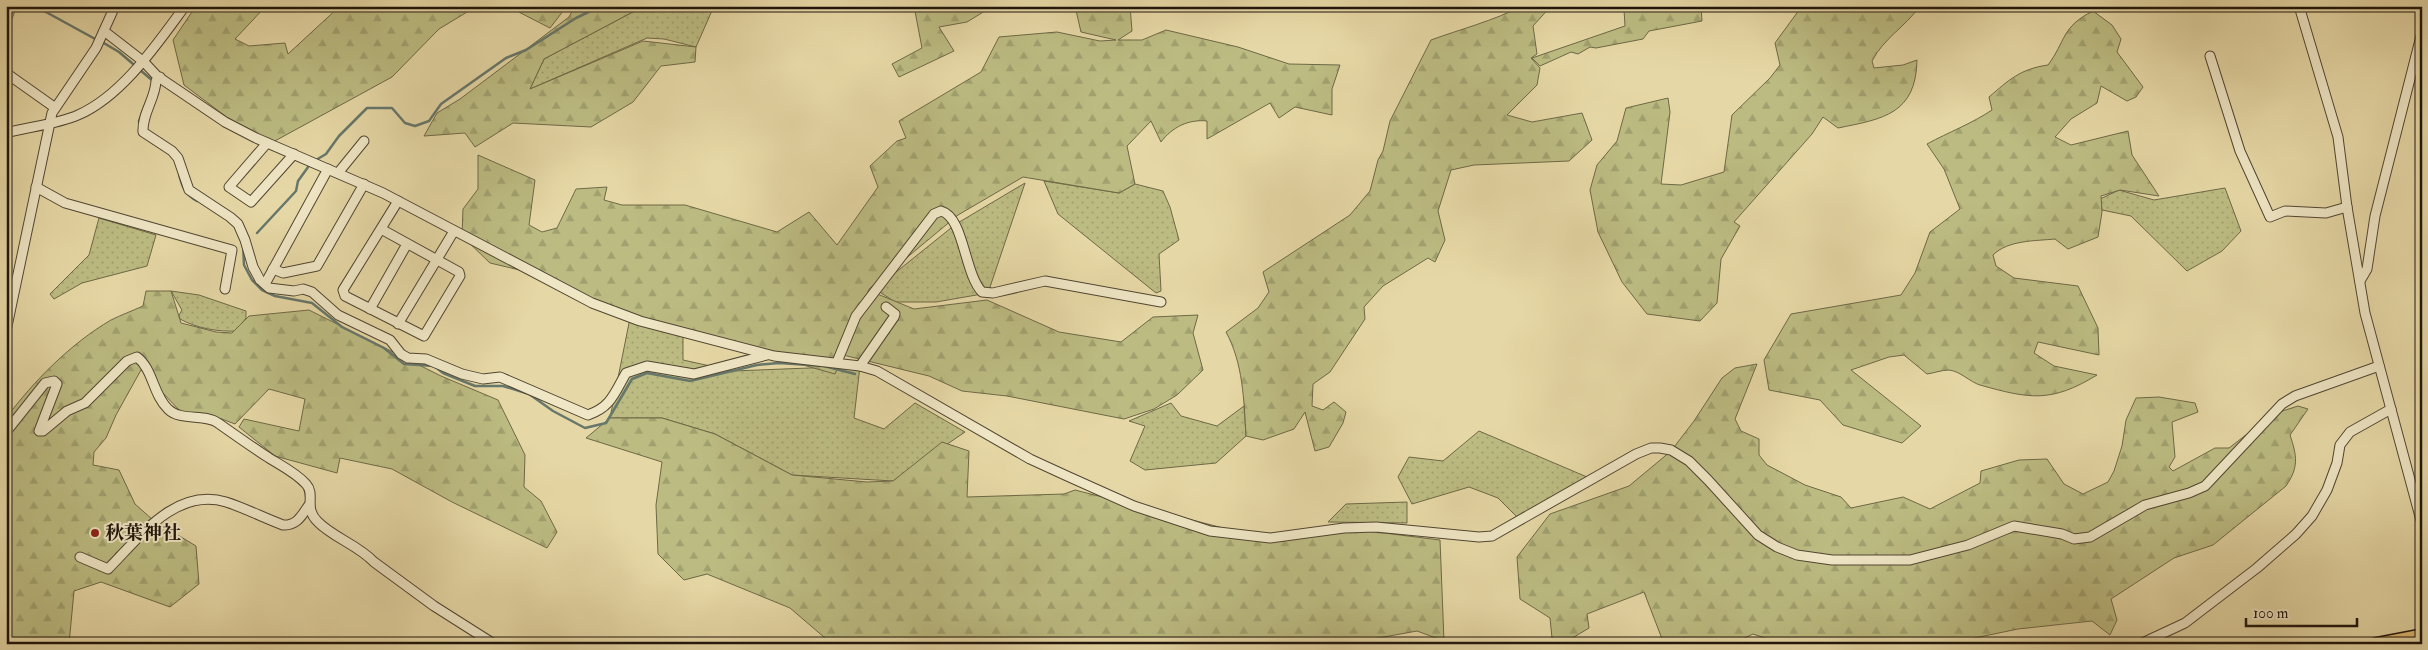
<svg xmlns="http://www.w3.org/2000/svg" width="2428" height="650" viewBox="0 0 2428 650" font-family="'IM FELL Double Pica','Noto Serif JP',serif">
  <defs>
    <pattern id="grass-dots" width="8" height="8" patternUnits="userSpaceOnUse" patternTransform="scale(1.25)"><rect width="8" height="8" fill="#bcbc82"/><path d="M2 2h.1M6 6h.1" fill="none" stroke="#a1a16f" stroke-width="1.8" stroke-linecap="round"/></pattern>
    <pattern id="forest-firs" width="22" height="20" patternUnits="userSpaceOnUse" patternTransform="scale(1.25)"><rect width="22" height="20" fill="#bcbc82"/><path d="M5 1l3.5 6h-7zM16 11l3.5 6h-7z" fill="#a1a16f"/></pattern>
  </defs>
  <rect width="100%" height="100%" fill="#e6d8a6"/>
  <filter id="stains"><feTurbulence type="fractalNoise" baseFrequency=".004" numOctaves="4"/><feColorMatrix values="0 0 0 0 .2 0 0 0 0 .09 0 0 0 0 .02 0 0 0 .5 -.17"/></filter>
  <radialGradient id="worn" r=".72"><stop offset=".6" stop-color="#630" stop-opacity="0"/><stop offset="1" stop-color="#630" stop-opacity=".3"/></radialGradient>
  <g fill="url(#grass-dots)" stroke="#6e6847">
    <path d="M6,6h11l-11,28z"/>
    <path d="M644,6h70l-18,41 -32,-8 -17,-1 -117,51 14,-30z"/>
    <path d="M1044,181l75,12 16,-9 28,7 7,16 9,33 -20,14 2,37 -5,2 -98,-79z"/>
    <path d="M1025,183l-37,110 -52,9h-41l-20,-13 81,-65z"/>
    <path d="M2225,188l16,43 -19,20 -35,20 -56,-55 -29,-6 -2,-11 19,-9 35,10z"/>
    <path d="M99,218l57,17 -9,31 -65,17 -28,16 -4,-5 39,-39z"/>
    <path d="M171,291l28,4 47,16v7l-9,13c-19,1 -41,-3 -57,-12l-1,-4 3,-5z"/>
    <path d="M630,318l53,14v28l50,11 127,-5 -6,52 30,11 31,-26 50,29 -72,49 -101,-6 -77,-41 -53,-16h-52z"/>
    <path d="M1171,403l10,13 36,10 27,-20 2,30 -30,27 -71,7 -15,-9 15,-35 -16,-5z"/>
    <path d="M1479,431l108,46 -70,40 -19,-19 -29,-11 -57,17 -14,-27 11,-20 34,4z"/>
    <path d="M1407,502v21l-79,-1 18,-18z"/>
  </g>
  <g fill="url(#forest-firs)" stroke="#6e6847">
    <path d="M196,6h70l-31,33 14,7 36,-3 3,11 52,-48h137l-38,23 -47,48 -119,65 -45,-24 -44,-33 -11,-45z"/>
    <path d="M507,6h60l-17,22z"/>
    <path d="M575,6h69l-100,53 -14,30 113,-48 53,6 -1,15 -34,4 -28,36 -42,25 -78,-4 -38,24 -10,-14 -41,3 13,-23 23,-14 109,-82z"/>
    <path d="M914,6h79l-26,16 -28,5 15,24 -55,26 -7,-13 30,-16z"/>
    <path d="M1075,6h55l2,25 -14,9h24l24,-10 72,17 51,17 51,1 -8,24v26l-37,-8 -16,11 -9,-15 -63,36v-18c-18,-2 -35,6 -46,21l-10,-21 -24,25 8,38 -16,9 -96,-16 -65,38 -89,74 -10,26 16,-22 39,16 73,-9 72,32 62,10 32,-25 45,-2 -5,18 10,37 -26,25 -23,14 -30,10 -117,-23 -45,-5 -33,-15 -86,-21 -8,19 -226,-64 -44,-26 -20,-8 -55,-13 -28,-27 1,-27 15,-20v-34l57,25 -6,45 13,7 15,-4 19,-39 31,-2 -3,13 18,5h63l92,27 32,-20 28,33 41,-58 -8,-21 27,-25 9,-3 -7,-17 82,-49 18,-35 58,-5 43,9 16,-1 -35,-8z"/>
    <path d="M1522,6h29l-18,20 4,28 -6,4 9,10 -3,17 -30,30 25,7 50,-9 10,27 -23,21 -95,4 -23,5 -13,41 7,29 -10,22 -7,-4 -45,28 -19,21 1,12 -35,53 -17,12 -1,22 11,4 11,-8 12,10 -3,11 -14,24 -14,4 -10,-39 -11,17 -31,11 -17,-4c-2,-36 -3,-73 -20,-104l32,-24 11,-16 -6,-20 87,-57 20,-24 8,-31 5,-9 7,-30 41,-81c30,-11 62,-19 91,-34z"/>
    <path d="M1618,6h10l16,5 57,-5 1,15 -53,10 -6,8 -47,9 -6,-1 -12,7 -7,-2 -31,14 -8,-8 93,-32 -1,-17z"/>
    <path d="M1802,6h118c-16,22 -36,32 -48,55l2,7 29,-3 14,-5c-1,54 -34,59 -79,68l-15,-11 -11,17 -78,88 6,4 -19,33 -4,44 -17,18 -53,-7 -25,-32 -24,-50 -8,-42 7,-25 20,-24 9,-33 42,-10 2,14 -9,72 20,1 43,-13 8,-57 38,-37 10,-13 -5,-22z"/>
    <path d="M2093,11l19,14 9,14 -4,13 26,35 -7,10 -9,4 -26,-15 -4,17 -26,16 -16,18 16,8 57,-14 4,24 27,41 -39,-6 -19,6 1,16 -4,25 -30,12 -13,-10c-20,2 -47,1 -62,16l3,11 18,12 64,8 20,42 1,27 -61,-13 -4,11 20,13 43,9c-46,28 -67,24 -117,10 -10,-3 -20,-14 -31,-15 -7,0 -15,3 -22,4l-23,-19 -15,2 -38,13 70,56 -19,17 -59,-18 -23,-25 -51,-10 -5,-30 27,-46 110,-19 14,-22 15,-41 30,-23 -16,-40 -17,-25c22,-12 44,-20 65,-34l-3,-13c20,-17 31,-28 59,-32 18,-24 13,-38 45,-54z"/>
    <path d="M146,291h25l10,32 35,9 16,1 17,-17 60,-6 132,66 57,24 27,55 -1,32 17,14 16,31 -10,16 -95,-46 -60,-33 -52,-11 -3,15 -62,-17 -36,-29 5,-8 55,12 6,-32 -36,-10 -34,35 -13,-5 -41,-7 -40,-42 -25,45 -10,23 -12,14 -1,13 26,5 16,34 18,16 43,26 3,38 -29,23 -69,-25 -27,9 -5,53h-63v-226c28,-37 64,-74 105,-98 10,-5 21,-9 32,-14z"/>
    <path d="M1757,364l-22,55 6,12 18,8v16l8,10 38,20 36,12 10,11 52,-11 27,12 50,-26 1,-12 38,-11 28,-1 17,25 19,10 25,-12 6,-11 8,-25 4,-26 10,-22 23,-1 36,6 3,9 -26,10 3,35 -6,10 4,4 42,-23h14l44,-34 25,-8 10,3 -18,26c7,21 9,32 -4,51l-73,59 -39,13 -63,41 6,21 -7,15 -18,-14 -74,8 -53,11 -8,4h-174l-30,-10 -21,10h-68l-20,-52 -57,22 2,14 -25,15 -12,-5 -2,-20 -30,-19 -3,-42 33,-43 79,-28 42,-35 23,-30 28,-43 13,-10z"/>
    <path d="M610,418h52l53,16 77,41 75,7 26,-1 49,-39 27,9 -2,46 97,-3 11,-4 199,51 70,-13 96,12 4,101 -27,-10 -72,13h-513l-42,-36 -83,-34 -23,6 -26,-26 -2,-49 6,-43 -76,-24z"/>
  </g>
  <g fill="none" stroke-linecap="round" stroke-linejoin="round">
    <g stroke="#66776b" stroke-width="2.5">
      <path d="M35,6l62,34"/>
      <path d="M102,42l17,10 34,29"/>
      <path d="M140,132l-1,-11 6,-15"/>
      <path d="M316,160l10,-6 13,-18 28,-28h25l13,15 10,3 14,-5 12,-17 65,-46 20,-8 50,-32 25,-12"/>
      <path d="M179,174c3,13 6,20 18,27"/>
      <path d="M257,233l39,-42 2,-10 13,-18"/>
      <path d="M243,244l1,21 8,15 10,10 13,6 37,7 30,24 42,21 20,16 30,2 9,7 32,13h28l26,8 24,17 32,17 21,-5 26,-44 15,-6 43,8 67,-16 22,-2 45,3 31,8"/>
    </g>
    <defs>
      <g id="minor">
        <path d="M2299,6l39,131 9,70 18,106 57,211"/>
        <path d="M104,31l40,31 13,14 68,46 31,16 127,55 209,110 48,18 134,35 86,10 17,5 153,88 37,17 67,30 76,25 60,7 74,-10 32,-1 103,10 13,-1 144,-82 15,-6h9l11,2 18,11 19,19 50,55 19,12 20,8 35,5h78l58,-15 46,-19 48,8 12,5 16,-2 55,-32 44,-12 16,-7 77,-82 13,-8 84,-30"/>
        <path d="M2210,56l30,95 30,66 15,-6 41,2 21,-6"/>
        <path d="M6,73l48,34"/>
        <path d="M160,77l-4,4c-1,19 -14,32 -13,51l29,19 6,7 11,32 41,27 8,7 7,16 8,27 7,13 9,8 25,3 9,-2 9,3 26,23 52,25 11,14 7,4 18,1 36,15 21,5 17,-2 88,38c23,-8 26,-21 38,-42l21,-7 47,8 73,-19"/>
        <path d="M6,133c22,-6 52,-9 72,-18 44,-19 79,-71 107,-109"/>
        <path d="M267,143l-38,44 22,15 43,-48"/>
        <path d="M338,173l26,-32"/>
        <path d="M36,187l29,16 167,47 -7,39"/>
        <path d="M381,229l78,43 1,4 -36,60 -79,-40 -2,-6 55,-89"/>
        <path d="M273,269l10,4 34,-7 47,-82"/>
        <path d="M2360,281l7,-12 8,-53 47,-184"/>
        <path d="M265,284l63,-115"/>
        <path d="M370,309l37,-65"/>
        <path d="M398,324l56,-93"/>
        <path d="M6,331l46,-218 44,-65 19,-42"/>
        <path d="M837,362l19,-46 78,-102 7,-3c23,6 23,62 41,81l11,1 52,-12 116,21"/>
        <path d="M860,366l34,-49 1,-3 -9,-7"/>
        <path d="M6,432l39,-49 9,-2 3,3 -18,47h4l24,-20 18,-8 42,-42 10,-4c16,12 16,38 31,52 13,13 37,4 50,14 17,12 34,24 51,35 13,8 27,15 37,26 10,11 -3,24 12,38 16,16 40,23 56,40l60,44 60,38"/>
        <path d="M80,557l28,12c31,-31 67,-82 118,-67 19,6 38,16 57,23 14,1 19,-10 26,-20"/>
        <path d="M2140,644l45,-21 72,-55 39,-34 16,-18 15,-26 10,-27 3,-18 10,-13 41,-23"/>
      </g>
      <path id="major" d="M2375,644l47,-9"/>
    </defs>
    <use href="#minor" stroke="#514632" stroke-width="11"/>
    <use href="#major" stroke="#1f150c" stroke-width="14"/>
    <use href="#minor" stroke="#efe6c5" stroke-width="9"/>
    <use href="#major" stroke="#e3bc73" stroke-width="11"/>
  </g>
  <circle fill="#8f2418" stroke="#efe6c5" stroke-width="2" cx="95" cy="533" r="5"/>
  <g text-anchor="middle" dominant-baseline="central" stroke-width="4" stroke-linejoin="round" paint-order="stroke">
    <g font-size="19" font-weight="bold" fill="#1f150c" stroke="#efe6c5" text-anchor="start">
      <text x="105" y="533">秋葉神社</text>
    </g>
  </g>
  <rect width="2428" height="650" fill="none" stroke="#e6d8a6" stroke-width="25"/>
  <rect x="8" y="8" width="2413" height="635" fill="none" stroke="#1f150c" stroke-width="2.5"/>
  <rect x="12" y="12" width="2403" height="625" fill="none" stroke="#1f150c"/>
  <path d="M2246 618v8h111v-8" fill="none" stroke="#1f150c" stroke-width="2.5"/>
  <text x="2253" y="618" font-size="15" fill="#1f150c" stroke="#efe6c5" stroke-width="4" paint-order="stroke">100 m</text>
  <rect width="100%" height="100%" filter="url(#stains)"/>
  <rect width="100%" height="100%" fill="url(#worn)"/>
</svg>
